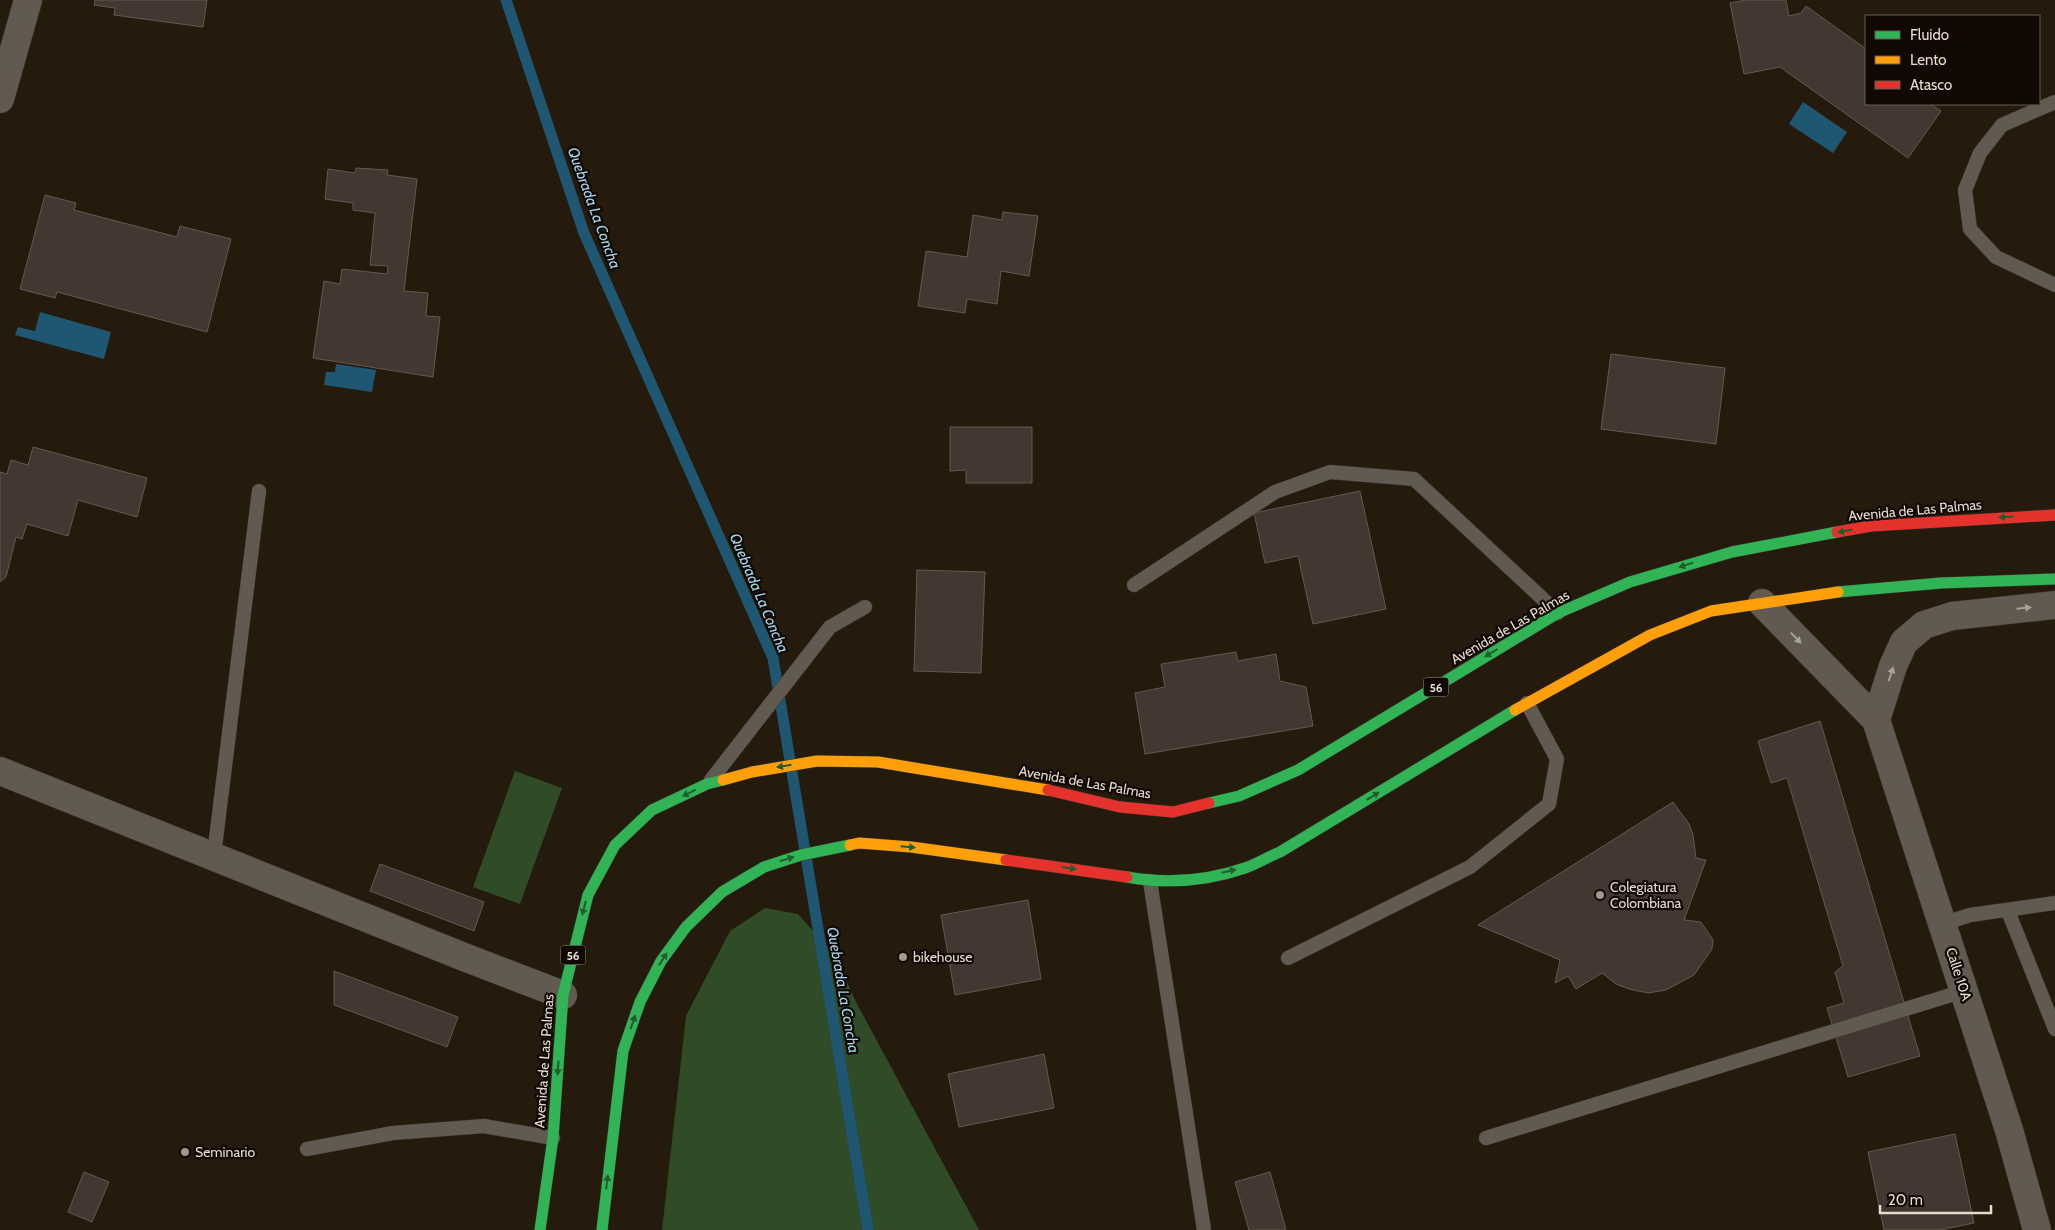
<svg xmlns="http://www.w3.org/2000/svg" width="2055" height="1230" viewBox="0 0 2055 1230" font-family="Cabin,sans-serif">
  <rect width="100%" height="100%" fill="#241b0d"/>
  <g fill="#2f4b27">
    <path d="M515,771l47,17 -42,116 -47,-17z"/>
    <path d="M765,908l33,6 37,42 22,48 122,226h-317l24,-214 44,-85z"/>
  </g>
  <g fill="#1f5772">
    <path d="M1803,102l44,30 -14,21 -44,-29z"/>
    <path d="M40,312l71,20 -7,27 -89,-24 3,-8 17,4z"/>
    <path d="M336,364l40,6 -4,22 -48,-7 2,-13h9z"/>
  </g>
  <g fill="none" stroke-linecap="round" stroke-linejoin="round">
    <path stroke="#1f5772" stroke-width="11" d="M506,0l78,233 189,425 95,572"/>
  </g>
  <g fill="#433831" stroke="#645951">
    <path d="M95,0h112l-4,27 -89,-12 1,-7 -21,-3z"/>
    <path d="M1746,0h40l3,16 12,-3 5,-7 60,43v55h64l11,7 -33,47 -128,-91 -36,7 -14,-71z"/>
    <path d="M356,168l32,2 -1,5 30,4 -13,112 24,2 -2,23 14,1 -7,60 -120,-19 11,-77 16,3 2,-15 45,5 1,-8 -18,-1 5,-52 -22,-3v-7l-28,-4 3,-30 27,4z"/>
    <path d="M45,195l31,8 -2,7 103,27 3,-11 51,13 -24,93 -150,-40 -2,6 -35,-9z"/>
    <path d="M1003,212l35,4 -9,60 -28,-5 -4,33 -30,-5 -2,14 -47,-7 8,-55 41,6 6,-42 29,5z"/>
    <path d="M1611,354l114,14 -9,76 -115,-15z"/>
    <path d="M950,427h82v56h-66v-13l-16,1z"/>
    <path d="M33,447l114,31 -10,39 -59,-17 -10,36 -41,-12 -5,15 -6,-2 -10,40 -6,5v-110l7,2 4,-14 17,5z"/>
    <path d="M1360,491l26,118 -73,15 -15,-68 -33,7 -11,-50z"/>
    <path d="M917,570l68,2 -4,101 -67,-2z"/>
    <path d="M1236,652l2,9 38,-7 4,27 26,6 7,39 -168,28 -10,-61 30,-6 -4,-23z"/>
    <path d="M1820,721l100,335 -72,21 -21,-69 17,-5 -9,-31 8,-6 -56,-188 -16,5 -13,-42z"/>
    <path d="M1673,802l16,22 4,11 3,23 10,2 -22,60 17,2 12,18 -1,9 -18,26 -28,15 -18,3 -19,-4 -13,-5 -14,-11 -26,16 -8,-13 -13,7 5,-23 -82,-35z"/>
    <path d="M380,864l104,38 -10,29 -104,-40z"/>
    <path d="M1028,900l13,79 -86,16 -14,-80z"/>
    <path d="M334,971l124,46 -11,30 -113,-42z"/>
    <path d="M1044,1054l10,54 -95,19 -11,-53z"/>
    <path d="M1955,1134l19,89 -34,7h-56l-16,-78z"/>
    <path d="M84,1172l25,10 -17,40 -24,-10z"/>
    <path d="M1270,1172l16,58h-37l-14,-48z"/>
  </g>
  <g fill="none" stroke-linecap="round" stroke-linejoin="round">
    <defs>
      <g id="lane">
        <path d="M2055,102l-53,23 -22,28 -15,37 5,39 26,28 59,28"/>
        <path d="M1134,585l141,-93 55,-20 84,7 144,134"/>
        <path d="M711,780l119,-153 35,-20"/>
        <path d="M214,855l45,-364"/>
        <path d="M1150,881l54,349"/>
        <path d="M2008,911l47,118"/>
        <path d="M1942,924l28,-9 85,-12"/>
        <path d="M1288,958l182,-91 79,-63 8,-45 -30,-56"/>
        <path d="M1486,1138l478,-147"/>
        <path d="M307,1149l86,-16 91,-7 69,12"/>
      </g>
      <g id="street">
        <path d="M0,99l28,-99"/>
        <path d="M1762,603l114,117 133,410 28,100"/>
        <path d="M1876,720l17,-54 11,-24 20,-17 28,-9 103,-11"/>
        <path d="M0,771l464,186 99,38"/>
      </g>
      <g id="fast">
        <path d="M1838,592l103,-9 114,-4"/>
        <path d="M1209,803l30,-7 59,-26 260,-157 72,-31 102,-30 105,-20"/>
        <path d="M1127,877c39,7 80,4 118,-9 12,-4 23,-11 35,-16l235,-142"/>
        <path d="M540,1230l13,-92 10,-143 25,-100 27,-50 37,-35 55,-26 16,-4"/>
        <path d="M602,1230l21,-179 17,-49 21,-41 25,-34 36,-35 42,-25 37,-12 49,-10"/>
      </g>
      <g id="slow">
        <path d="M1515,710l135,-75 61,-24 127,-19"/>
        <path d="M723,780l29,-8 65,-11 61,1 170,28"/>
        <path d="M850,845l9,-2 52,4 95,13"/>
      </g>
      <g id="jam">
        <path d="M1837,532l34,-6 184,-11"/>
        <path d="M1048,790l72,17 53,5 36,-9"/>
        <path d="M1006,860l121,17"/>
      </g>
    </defs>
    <use href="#lane" stroke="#3d352d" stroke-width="15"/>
    <use href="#street" stroke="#3d352d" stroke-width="29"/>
    <use href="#fast" stroke="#3d352d" stroke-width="12"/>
    <use href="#slow" stroke="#3d352d" stroke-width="12"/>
    <use href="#jam" stroke="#3d352d" stroke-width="12"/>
    <use href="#lane" stroke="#615a50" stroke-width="14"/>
    <use href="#street" stroke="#615a50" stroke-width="28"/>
    <use href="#fast" stroke="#30b455" stroke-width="11"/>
    <use href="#slow" stroke="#ff9f0a" stroke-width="11"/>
    <use href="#jam" stroke="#e5322d" stroke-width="11"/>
  </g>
  <defs><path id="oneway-solid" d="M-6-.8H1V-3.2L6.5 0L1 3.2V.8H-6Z" transform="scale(1.25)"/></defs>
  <g fill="#205e2c">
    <use href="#oneway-solid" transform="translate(2006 517) rotate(177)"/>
    <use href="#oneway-solid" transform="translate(1845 531) rotate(169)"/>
    <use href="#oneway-solid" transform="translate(1686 565) rotate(163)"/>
    <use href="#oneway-solid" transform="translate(1491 653) rotate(149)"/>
    <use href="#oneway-solid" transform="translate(784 766) rotate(171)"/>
    <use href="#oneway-solid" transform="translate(689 793) rotate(154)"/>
    <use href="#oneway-solid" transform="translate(1373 796) rotate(-31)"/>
    <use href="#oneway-solid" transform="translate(908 847) rotate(5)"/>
    <use href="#oneway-solid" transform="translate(787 859) rotate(-18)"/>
    <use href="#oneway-solid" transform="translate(1069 868) rotate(8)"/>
    <use href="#oneway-solid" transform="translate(1229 871) rotate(-13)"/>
    <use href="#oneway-solid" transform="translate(584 908) rotate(104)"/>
    <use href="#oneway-solid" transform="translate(663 959) rotate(-57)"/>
    <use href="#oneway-solid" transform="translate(633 1022) rotate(-71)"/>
    <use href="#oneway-solid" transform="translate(558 1068) rotate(94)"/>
    <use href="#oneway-solid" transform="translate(607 1182) rotate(-83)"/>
  </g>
  <g fill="#aba194">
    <use href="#oneway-solid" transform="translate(2024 608) rotate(-6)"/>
    <use href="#oneway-solid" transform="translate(1796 638) rotate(46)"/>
    <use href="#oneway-solid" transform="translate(1891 674) rotate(-72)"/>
  </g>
  <g fill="#a39889" stroke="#100802" stroke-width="2">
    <circle cx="1600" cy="895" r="5"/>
    <circle cx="903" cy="957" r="5"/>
    <circle cx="185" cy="1152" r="5"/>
  </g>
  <g text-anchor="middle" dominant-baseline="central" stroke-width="4.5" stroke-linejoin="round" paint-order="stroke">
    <g fill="#100802" stroke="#a69c8f" stroke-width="1">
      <rect x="1423.5" y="677.5" width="25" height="19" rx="4"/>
      <rect x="560.5" y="945.5" width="25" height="19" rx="4"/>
    </g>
    <g font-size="12" font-weight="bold" fill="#e7dbcc">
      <text x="1436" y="687">56</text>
      <text x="573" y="955">56</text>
    </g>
    <g font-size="14" fill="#e7dbcc" stroke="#100802">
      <text transform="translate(1915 510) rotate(-5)">Avenida de Las Palmas</text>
      <text transform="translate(1510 627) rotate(-30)">Avenida de Las Palmas</text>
      <text transform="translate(1085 782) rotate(10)">Avenida de Las Palmas</text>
      <text transform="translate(1959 974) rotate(72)">Calle 10A</text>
      <text transform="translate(544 1061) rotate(-86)">Avenida de Las Palmas</text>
    </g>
    <g font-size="14" fill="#e7dbcc" stroke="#100802" text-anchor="start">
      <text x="1610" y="887">Colegiatura<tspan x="1610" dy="16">Colombiana</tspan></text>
      <text x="913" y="957">bikehouse</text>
      <text x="195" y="1152">Seminario</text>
    </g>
    <g font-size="15" font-style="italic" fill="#a4d6f3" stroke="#100802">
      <text transform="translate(594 208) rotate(70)">Quebrada La Concha</text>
      <text transform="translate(759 593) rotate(67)">Quebrada La Concha</text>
      <text transform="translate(843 990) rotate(80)">Quebrada La Concha</text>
    </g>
  </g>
  <rect x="1865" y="15" width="175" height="90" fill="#100802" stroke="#665c53"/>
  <rect x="1875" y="31" width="25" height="8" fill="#30b455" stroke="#665c53"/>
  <text x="1910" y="40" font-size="15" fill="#e7dbcc">Fluido</text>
  <rect x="1875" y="56" width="25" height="8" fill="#ff9f0a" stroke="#665c53"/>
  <text x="1910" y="65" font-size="15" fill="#e7dbcc">Lento</text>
  <rect x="1875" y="81" width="25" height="8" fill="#e5322d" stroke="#665c53"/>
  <text x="1910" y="90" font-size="15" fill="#e7dbcc">Atasco</text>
  <path d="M1880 1205v8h111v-8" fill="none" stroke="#e7dbcc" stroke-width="2.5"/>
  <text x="1888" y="1205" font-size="15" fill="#e7dbcc" stroke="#100802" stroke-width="4" paint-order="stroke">20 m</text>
</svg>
